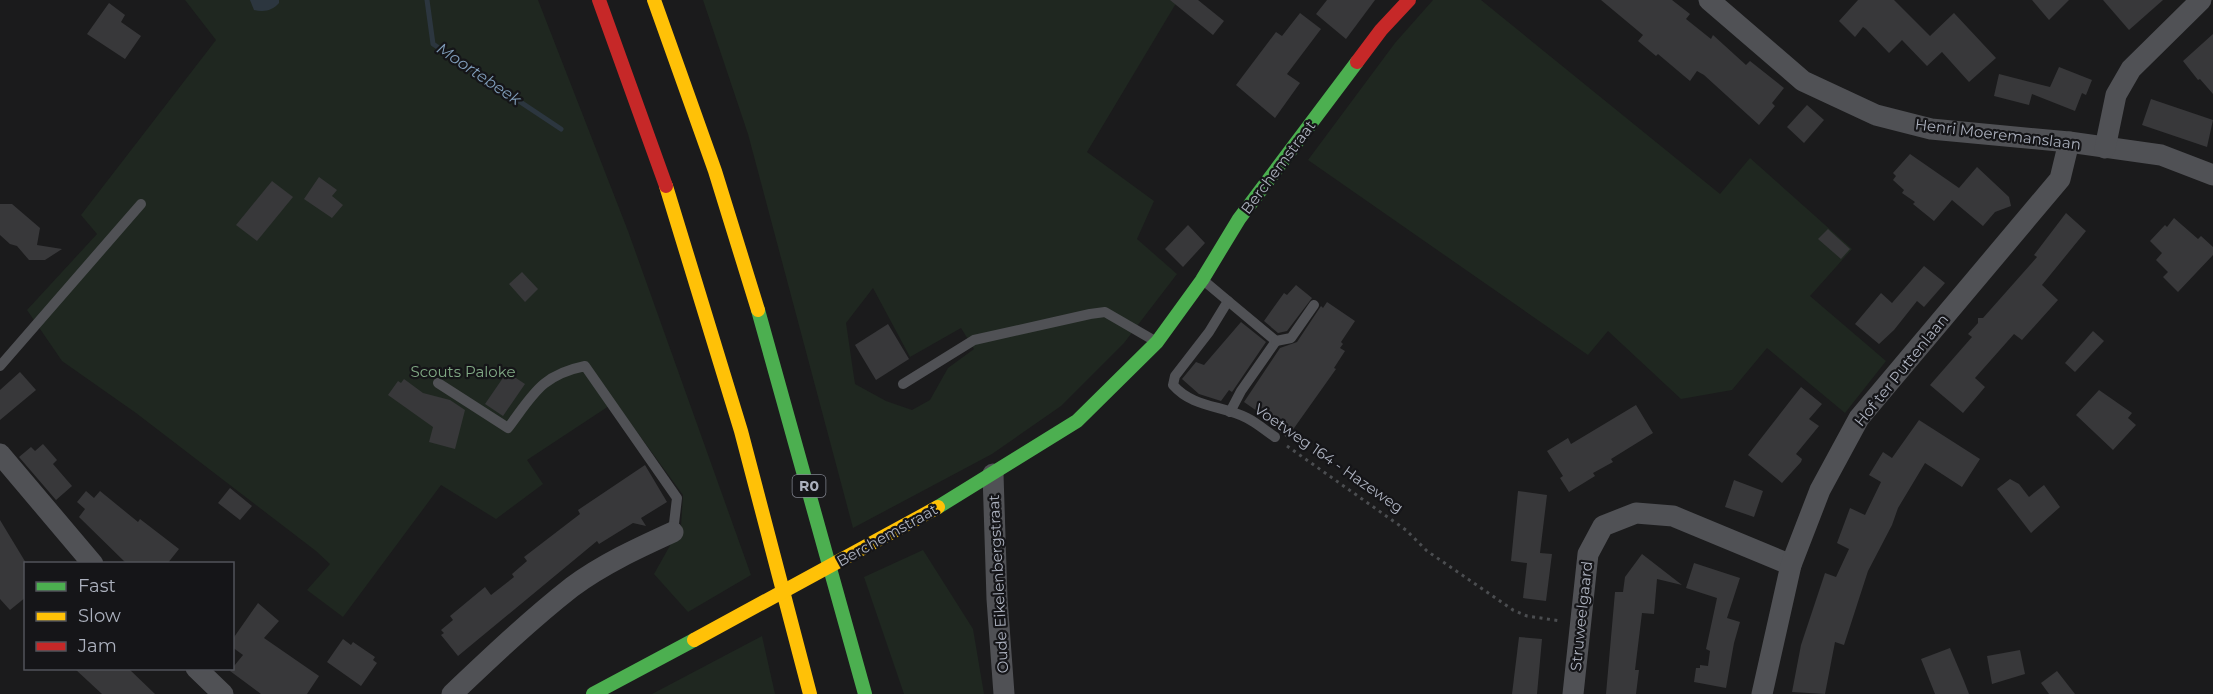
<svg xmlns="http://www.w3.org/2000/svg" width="2213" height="694" viewBox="0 0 2213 694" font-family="Montserrat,sans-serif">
  <rect width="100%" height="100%" fill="#1b1b1c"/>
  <g fill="#1f2720" fill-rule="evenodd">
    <path d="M185,0h353l90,231 123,344 -63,37 -34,-38 27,-48 2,-31 -68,-93 -88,58 16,24 -47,35 -55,-34 -98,132 -36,-27 23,-26 -14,-13 -180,-138 -74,-52 -35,-51 70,-76 -16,-19 135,-175z"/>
    <path d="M703,0h475l-91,152 67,49 -17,38 40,35 -53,69 -63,63 -69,48 -139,74 -105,-394zM873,288l37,69 51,-29 13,21 -26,19 -18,32 -18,10 -26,-9 -31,-17 -9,-61z"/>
    <path d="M1433,0h48l239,194 30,-36 102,91 -42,47 76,65 -41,52 -78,-65 -35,42 -51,9 -73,-68 -20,24 -280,-195 87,-117z"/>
    <path d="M923,550l50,79 11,65h-80l-40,-117z"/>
    <path d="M762,636l13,58h-123z"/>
  </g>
  <path fill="#2c363f" d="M250,0h29v3c-7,8 -15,9 -25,7z"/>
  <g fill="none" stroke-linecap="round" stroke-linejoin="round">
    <path stroke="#2c363f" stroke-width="5" d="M427,0l6,44 128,85"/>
  </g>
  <g fill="#38383a">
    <path d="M1170,0h28l26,21 -11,14z"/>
    <path d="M1327,0h48l-29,39 -30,-25z"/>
    <path d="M1601,0h71l18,14 -4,5 25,20 2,-4 33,30 4,-4 34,27 -12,15 3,3 -16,19 -55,-50 -7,-4 -7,10 -32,-27 -2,2 -18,-15 5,-6z"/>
    <path d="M1858,0h36l36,36 24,-23 42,45 -27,24 -27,-30 -15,14 -25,-26 -13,13 -23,-24 -3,-2 -8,10 -16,-16z"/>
    <path d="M2032,0h37l-20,20z"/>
    <path d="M2103,0h60l-34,30z"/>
    <path d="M109,3l16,12 -4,7 20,14 -16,23 -38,-25z"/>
    <path d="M1300,13l21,16 -34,45 13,9 -25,35 -39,-33 40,-53 6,4z"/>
    <path d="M2213,34v60l-13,-15 -2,1 -15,-19z"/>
    <path d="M2059,67l33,13 -6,15 -4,-2 -7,18 -43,-17 -3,11 -35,-9 5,-22 51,13z"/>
    <path d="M2151,99l62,21 -6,27 -65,-22z"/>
    <path d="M1807,105l17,15 -20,23 -17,-16z"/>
    <path d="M1910,154l49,34 18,-21 32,30 2,9 -16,6 -12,14 -31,-26 -18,21 -21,-17 2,-2 -13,-9 2,-3 -11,-10 3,-4 -3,-3z"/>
    <path d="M319,177l18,13 -5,6 11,9 -11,13 -28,-19z"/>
    <path d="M272,181l21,16 -36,44 -21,-16z"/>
    <path d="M0,204h12l28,24 -3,17 25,4 -17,11h-16l-12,-14 -7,-2 -10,-9z"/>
    <path d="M2066,213l20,18 -44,54 16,15 -36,40 -8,-6 -39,44 10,9 -22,26 -33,-28 42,-48 -4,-3 10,-11v-5h5l54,-61 -3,-2z"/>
    <path d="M2174,218l24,21 3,-3 12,11v8l-35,37 -15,-15 5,-5 -12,-12 6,-7 -12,-12 15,-16 2,2z"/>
    <path d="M1188,225l17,18 -22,24 -18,-18z"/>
    <path d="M1828,229l22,20 -9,10 -23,-20z"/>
    <path d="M1924,266l21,17 -21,24 -7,-6 -23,29 -15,14 -24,-20 26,-31 11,10z"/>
    <path d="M522,272l16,17 -13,13 -16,-18z"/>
    <path d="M1296,285l16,13 -25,33 -9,2 -14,-12 20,-28 3,2z"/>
    <path d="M1327,302l28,19 -14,21 2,2 -3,4 5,3 -11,17 2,1 -49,69 -12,-10 2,-3 -33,-23 36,-54 17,-6 24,-36 2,2z"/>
    <path d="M1241,322l25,20 -34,50 -3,-2 -8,11 -22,-7 -17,-15 14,-17 8,3z"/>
    <path d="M888,324l21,35 -33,21 -21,-35z"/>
    <path d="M2093,331l11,10 -29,31 -10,-9z"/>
    <path d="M20,372l16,18 -36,30v-30z"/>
    <path d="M507,372l18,12 -22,32 -18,-12z"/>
    <path d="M404,379l19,14 27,7 15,10 -10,39 -26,-7 4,-15 -45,-32 10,-14 3,2z"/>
    <path d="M1801,387l21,17 -13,15 10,7 -23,28 6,5 -1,3 -19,21 -34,-28z"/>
    <path d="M2099,390l33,23 -4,5 8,7 -23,25 -37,-35z"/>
    <path d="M1636,405l17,28 -42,26 2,3 -20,11 2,3 -26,16 -9,-14 3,-2 -16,-25 21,-13 3,6z"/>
    <path d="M1919,420l61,39 -18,28 -37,-24 -27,45 -6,17 -24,46 -24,74 -9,-3 -10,52 -33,-2 9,-47 24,-72 11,4 13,-28 -12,-6 13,-35 15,7 16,-33 -12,-7 14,-23 9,6z"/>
    <path d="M43,444l14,16 -4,4 19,22 -16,14 -37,-43 12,-10 4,4z"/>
    <path d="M645,465l22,37 -26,16 5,8 -13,-3 -34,21 -2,-3 -139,115 -17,-21 3,-2 -3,-3 12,-10 -3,-4 35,-29 6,8 23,-18 -2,-3 15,-13 -3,-4 56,-43 -2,-4z"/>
    <path d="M2010,479l9,5 10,13 15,-12 16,22 -29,26 -34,-44z"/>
    <path d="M1734,480l29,11 -9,26 -29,-10z"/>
    <path d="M230,488l22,18 -12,14 -22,-17z"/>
    <path d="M86,491l8,7 6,-7 38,31 2,-3 39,30 -12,15h-40l-48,-47 6,-8 -8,-7z"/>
    <path d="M1518,491l29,4 -7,58 12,1 -6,47 -23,-3 4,-35 -16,-2z"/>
    <path d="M0,520l26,43v34l-16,13 -10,-11z"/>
    <path d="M1642,554l40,31 -25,-6 -3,35 -12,-1 -7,57h4l-3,24h-30l9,-102h8l2,-15z"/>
    <path d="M1694,563l46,15 -13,40 13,4 -6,21 -8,45 -32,-6 2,-14h4v-3l8,1 2,-15 -4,-2 11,-51 -31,-10z"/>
    <path d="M258,603l21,18 -15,17 55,38 -12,18h-46l-31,-23 13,-16 -11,-8v-7z"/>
    <path d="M1519,637l23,2 -5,55h-25z"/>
    <path d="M343,639l8,6 2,-3 22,15 -2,3 4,3 -16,23 -34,-24z"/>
    <path d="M1950,648l14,33 5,13h-34l-14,-35z"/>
    <path d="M2020,650l5,24 -33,10 -5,-28z"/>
    <path d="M75,669h54l26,25h-53z"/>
    <path d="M2057,671l18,23h-26l-8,-11z"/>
  </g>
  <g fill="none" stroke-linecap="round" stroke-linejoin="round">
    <path stroke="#4b4d50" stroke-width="3" stroke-dasharray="3 4.5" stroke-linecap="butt" d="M1287,446l119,84 21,21 86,59 14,6 34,5"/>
    <g stroke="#505155" stroke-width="10">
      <path d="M1203,280l25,21 -19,31 -34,44 -2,9c20,23 49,20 74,33 10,5 19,13 28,19"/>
      <path d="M1228,301l48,40 -35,50 -11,21"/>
      <path d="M1276,341l15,-3 23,-33"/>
      <path d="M0,366l141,-162"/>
      <path d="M438,383l70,45c25,-33 33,-53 77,-62l92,132 -4,34"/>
      <path d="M903,384l71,-44 116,-26 15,-2 50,29"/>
    </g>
    <g stroke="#505155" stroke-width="21">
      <path d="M1709,0l94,81 73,34 55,14 138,13 92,13 52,20"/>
      <path d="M2105,148l11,-53 15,-26 70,-69"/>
      <path d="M0,454l93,110"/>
      <path d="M993,474l4,125 7,95"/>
      <path d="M196,668l27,26"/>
      <path d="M452,694c39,-37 78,-74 120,-107 31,-23 66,-39 101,-55"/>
      <path d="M1573,694l15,-140 15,-28 33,-13 37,3 118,49"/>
      <path d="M1762,694l29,-129 29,-75 39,-72 201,-239 9,-37"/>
    </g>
    <g stroke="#4caf50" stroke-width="14">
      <path d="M758,310l107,384"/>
      <path d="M938,507l139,-86 80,-79 45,-62 37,-61 118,-157"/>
      <path d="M593,694l101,-54"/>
    </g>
    <g stroke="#ffc107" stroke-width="14">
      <path d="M654,0l61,171 43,139"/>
      <path d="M666,186l75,245 69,263"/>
    </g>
    <g stroke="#c62828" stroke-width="14">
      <path d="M599,0l67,186"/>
      <path d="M1357,62l24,-32 28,-30"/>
    </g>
    <path stroke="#ffc107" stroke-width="14" d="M694,640l244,-133"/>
  </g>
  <g text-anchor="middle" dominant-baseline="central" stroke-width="4.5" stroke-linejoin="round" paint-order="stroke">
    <rect fill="#151518" stroke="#7f828c" stroke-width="1.5" x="792.5" y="475" width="33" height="22" rx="4.5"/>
    <g font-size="14" font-weight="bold" fill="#acb1be">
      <text x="809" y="486">R0</text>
    </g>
    <g font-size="15" fill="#acb1be" stroke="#151518">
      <text transform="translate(1998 134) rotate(7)">Henri Moeremanslaan</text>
      <text transform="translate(1278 167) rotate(-53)">Berchemstraat</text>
      <text transform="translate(1901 370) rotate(-51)">Hof ter Puttenlaan</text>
      <text transform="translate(1329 458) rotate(35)">Voetweg 164 - Hazeweg</text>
      <text transform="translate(887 535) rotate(-29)">Berchemstraat</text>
      <text transform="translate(998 584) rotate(-93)">Oude Eikelenbergstraat</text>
      <text transform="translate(1581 616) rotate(-84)">Struweelgaard</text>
    </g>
    <g font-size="15" fill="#81aa85" stroke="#151518">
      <text x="463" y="371">Scouts Paloke</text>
    </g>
    <g font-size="16" font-style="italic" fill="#809ebb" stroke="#151518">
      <text transform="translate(479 74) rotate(34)">Moortebeek</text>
    </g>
  </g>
  <rect x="24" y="562" width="210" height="108" fill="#151518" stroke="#51535a" stroke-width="1.5"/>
  <rect x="36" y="582" width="30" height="9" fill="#4caf50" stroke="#51535a" stroke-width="1.5"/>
  <text x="78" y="592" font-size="18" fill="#acb1be">Fast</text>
  <rect x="36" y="612" width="30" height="9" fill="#ffc107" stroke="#51535a" stroke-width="1.5"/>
  <text x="78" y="622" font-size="18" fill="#acb1be">Slow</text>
  <rect x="36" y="642" width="30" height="9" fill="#c62828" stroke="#51535a" stroke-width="1.5"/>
  <text x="78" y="652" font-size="18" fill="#acb1be">Jam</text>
</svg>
